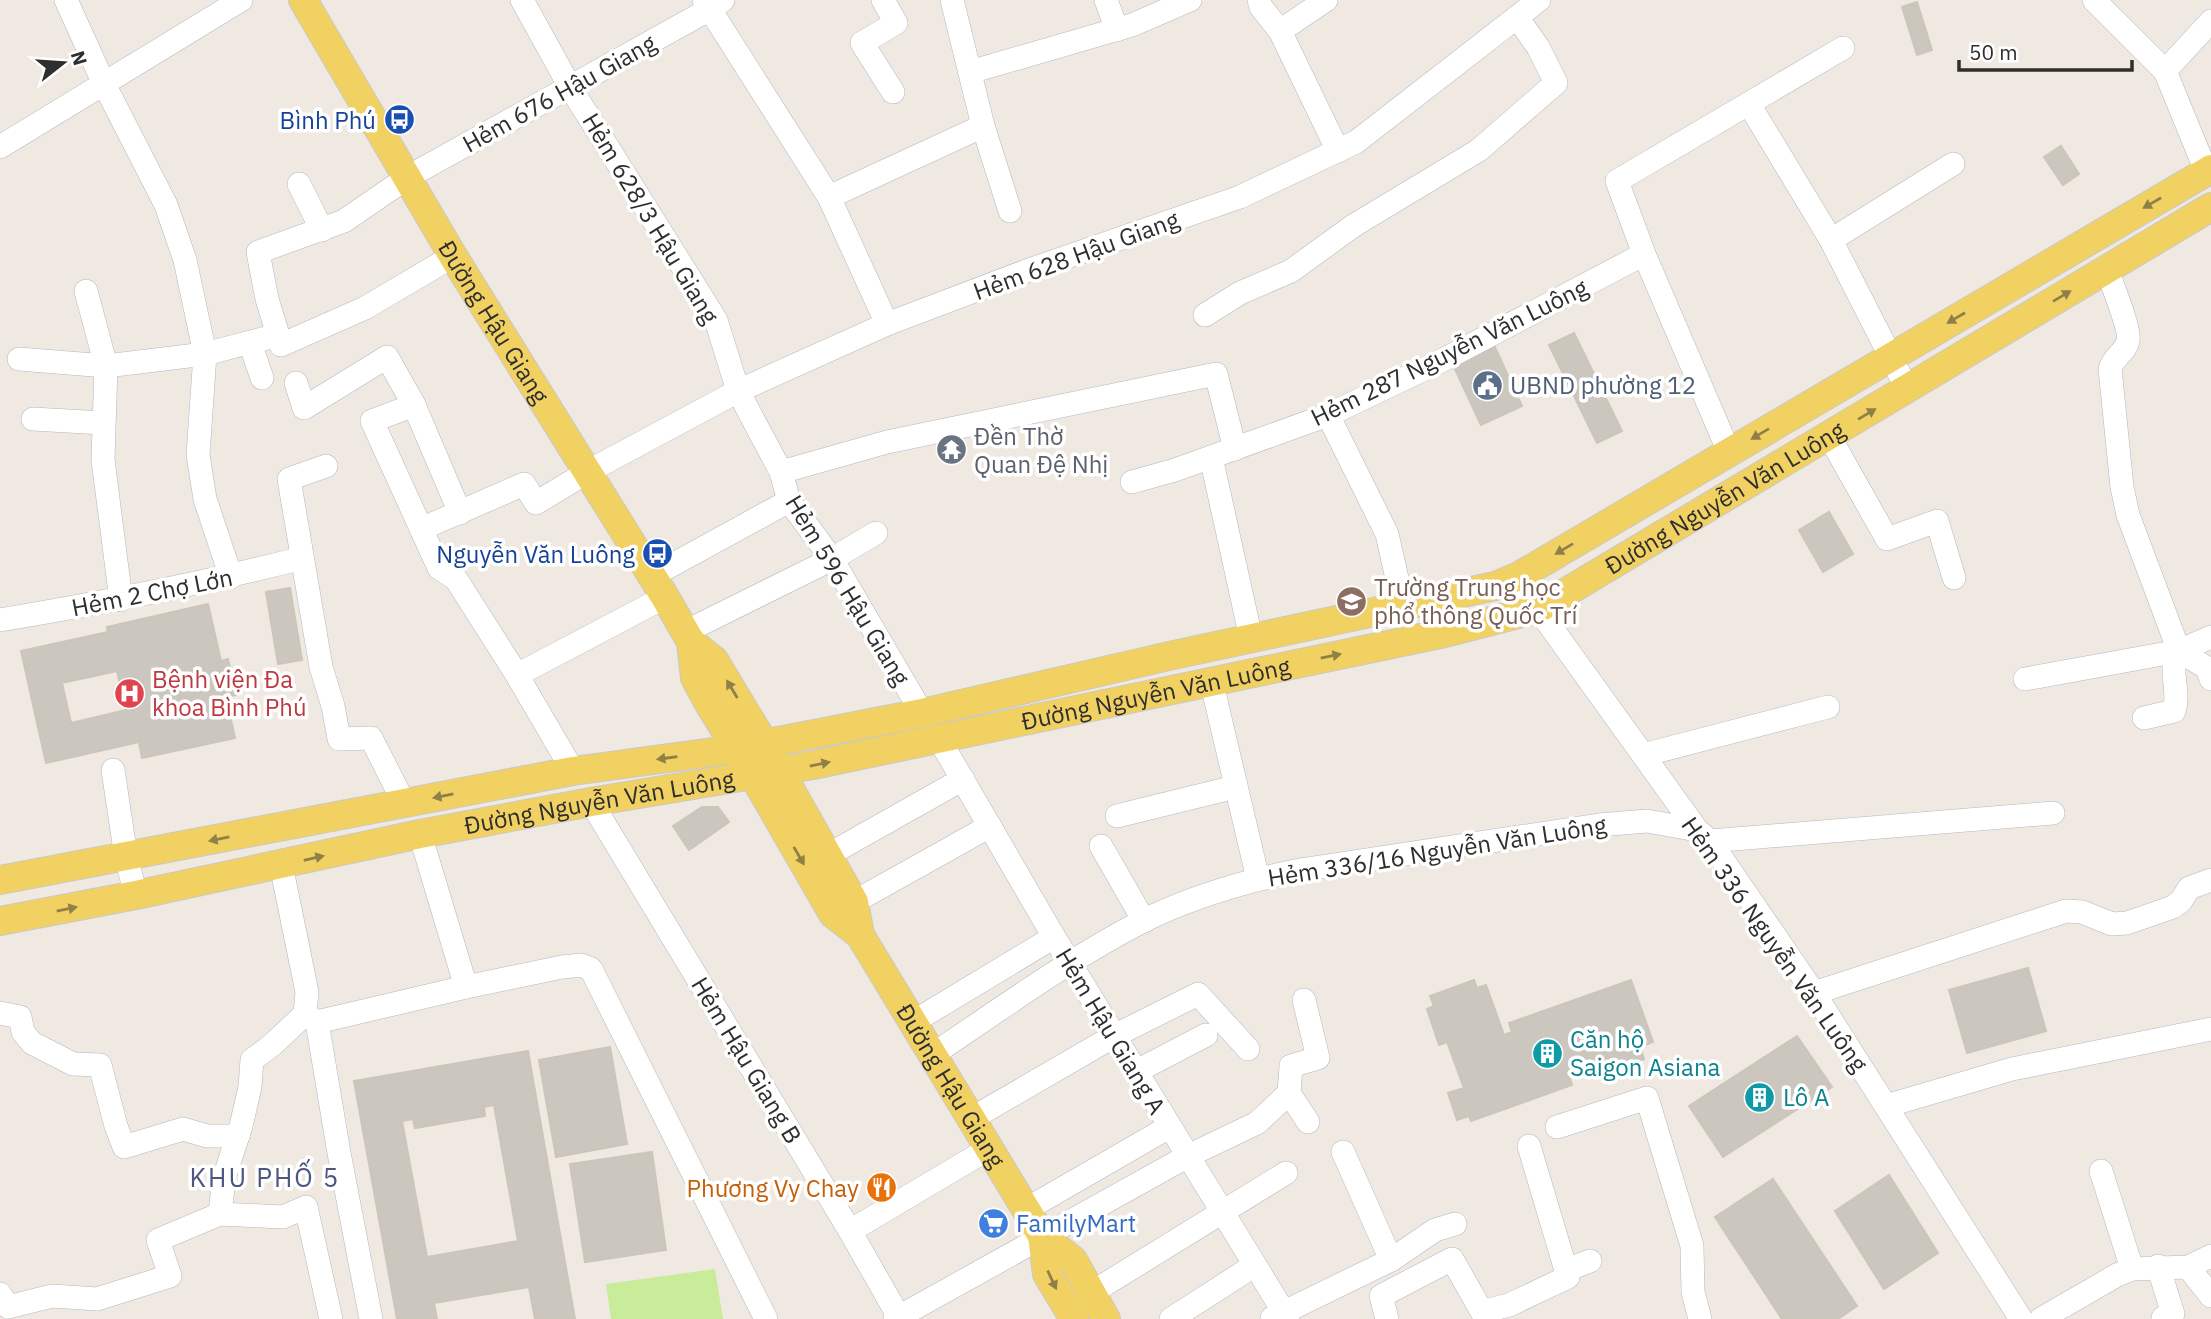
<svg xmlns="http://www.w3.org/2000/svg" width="2211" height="1319" viewBox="0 0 2211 1319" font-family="'IBM Plex Sans',sans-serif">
  <rect width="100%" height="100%" fill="#efe9e1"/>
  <path fill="#c9ec9a" d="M715,1269l8,50h-112l-5,-35z"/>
  <g fill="#cbc7bf" stroke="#cbc5ba" stroke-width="2" fill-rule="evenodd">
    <path d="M1917,2l15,48 -15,5 -15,-48z"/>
    <path d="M2061,146l18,28 -16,11 -19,-28z"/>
    <path d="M1574,333l48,98 -25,12 -48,-98z"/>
    <path d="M1494,345l28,61 -41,19 -28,-60z"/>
    <path d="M1829,512l24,42 -30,18 -24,-42z"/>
    <path d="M290,588l12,72 -24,4 -12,-72z"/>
    <path d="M208,604l13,57 7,-2 8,36 -10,2 9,41 -93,20 -3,-16 -93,21 -25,-112 87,-19 -1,-5zM117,671l9,39 -55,13 -9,-40z"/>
    <path d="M702,807h16l11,15 -40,28 -16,-24z"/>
    <path d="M2028,968l18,63 -79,22 -18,-63z"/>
    <path d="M1474,980l3,8 9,-3 18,50 8,-3 -3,-9 122,-43 22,62 -13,5 4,12 -33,11 -4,-11 -39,14 4,12 -101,36 -2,-5 -12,4 -9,-27 16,-5 -17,-46 -8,3 -12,-36 7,-3 -4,-10z"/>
    <path d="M1797,1036l35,51 -109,70 -34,-51z"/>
    <path d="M610,1047l17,97 -71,13 -17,-97z"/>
    <path d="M528,1051l47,268h-40l-6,-32 -95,16 3,16h-40l-43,-238zM494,1105l24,136 -91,16 -25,-136 11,-2 2,9 70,-12 -1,-9z"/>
    <path d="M652,1152l14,98 -81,12 -15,-98z"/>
    <path d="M1889,1175l49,78 -54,36 -49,-78z"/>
    <path d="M1773,1179l84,127 -19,13h-56l-67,-102z"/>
  </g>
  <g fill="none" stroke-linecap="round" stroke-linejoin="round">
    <defs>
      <g id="minor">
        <path d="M66,0l38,84 62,121 19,55 20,94 -7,101 7,44 26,78"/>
        <path d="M522,0l48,87 146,233 22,71 43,81 8,29 43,58 90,154"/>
        <path d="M704,0l125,197 58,127"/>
        <path d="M883,0l13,23 -34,20 31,49"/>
        <path d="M952,0l31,126 27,85"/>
        <path d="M1106,0l11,30"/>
        <path d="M1259,0l2,7 19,24 58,120"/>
        <path d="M2094,0l71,71 41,100"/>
        <path d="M1280,31l46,-31"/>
        <path d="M2165,71l46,-50"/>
        <path d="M970,72l162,-47 58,-25"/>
        <path d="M1749,104l82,136 76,149"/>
        <path d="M0,147l241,-147"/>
        <path d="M299,184l23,46"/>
        <path d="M829,197l154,-71"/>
        <path d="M1831,240l122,-76"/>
        <path d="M453,256l-88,52 -84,37 -14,-46 -9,-47 86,-31 64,-44 302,-168 13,-9"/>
        <path d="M2107,269c4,14 24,60 21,72 -2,11 -15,16 -18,28l12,118 6,28 51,136 28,17 4,11"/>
        <path d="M86,291l20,75 -3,94 18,140"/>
        <path d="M1205,315l35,-22 51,-22 62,-45 126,-76 77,-67 -18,-36 -21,-30"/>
        <path d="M250,343l12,35"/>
        <path d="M19,359l87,7 99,-12 73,-19"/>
        <path d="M296,383l8,25 83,-51 27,48 46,108"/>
        <path d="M414,405l-42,16 67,147 17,11 61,96 56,96"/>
        <path d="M1328,415l59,119 16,71"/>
        <path d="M33,419l70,4"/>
        <path d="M1829,436l58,103 50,-18 17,57"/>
        <path d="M1729,452l-85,-198 -27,-73 226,-133"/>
        <path d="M1211,457l40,181"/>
        <path d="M326,466l-37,13 32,188 12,39 6,33 32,-1 33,65"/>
        <path d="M781,472l106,-30 329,-68 19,75"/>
        <path d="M1132,482l43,-12 153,-55 109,-52 207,-109"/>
        <path d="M421,529l103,-45 12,19 53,-32 149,-80 149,-67 142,-54 211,-73 116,-55 183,-142"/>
        <path d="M652,576l137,-75"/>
        <path d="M1519,576l19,33 159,221 13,11 104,152 207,326"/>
        <path d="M0,620c102,-17 202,-36 302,-62"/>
        <path d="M685,632l147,-73 44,-26"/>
        <path d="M517,675l148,-78"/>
        <path d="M2025,679l154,-28 32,-14"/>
        <path d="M1211,680l47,199"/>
        <path d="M2144,718l30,-7c7,-21 -7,-40 5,-60"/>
        <path d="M939,739l115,198 234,382"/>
        <path d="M1643,755l185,-48"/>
        <path d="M113,770l13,87 10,38"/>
        <path d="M591,802l259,429 50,88"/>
        <path d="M1117,816l118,-29"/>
        <path d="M420,834l46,153"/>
        <path d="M1710,841l343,-28"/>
        <path d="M1101,846l43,75"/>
        <path d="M828,855l135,-76"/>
        <path d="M854,902l136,-76"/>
        <path d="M1814,993l252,-82 16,1 30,12 15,-1 46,-16 8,-6 8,-13 22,-8"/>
        <path d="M0,1013l20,4 3,15 9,11 41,21 27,1 16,61 8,21 59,-18 24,7h31"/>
        <path d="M305,1014l12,8 22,131 32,166"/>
        <path d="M317,1022l149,-35 96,-20 19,-2 10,4 175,350"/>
        <path d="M913,1022l141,-85"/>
        <path d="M932,1055c69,-46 137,-96 211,-134 50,-25 103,-40 157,-51l299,-45 48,-4 50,9"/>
        <path d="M1137,1071l69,-36"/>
        <path d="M1289,1093l19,29"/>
        <path d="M1886,1106l126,-37 199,-40"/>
        <path d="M971,1119l143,-83 84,-42 50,55"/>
        <path d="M1557,1127l90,-29 45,148 1,46 7,27"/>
        <path d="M1343,1152l48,108"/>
        <path d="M2101,1171l31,98"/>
        <path d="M1027,1209l142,-82"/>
        <path d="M220,1214l4,-36 17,-52 9,-39 2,-27 20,-15 33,-31 2,-22 -26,-127"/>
        <path d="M850,1231l140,-83"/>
        <path d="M2158,1266l15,48 -10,4"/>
        <path d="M2188,1267l23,29"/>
        <path d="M1566,1270l24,-9"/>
        <path d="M1091,1293l195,-120"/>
        <path d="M0,1294l8,13 44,-11 45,3 73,-23 -12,-36 62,-26 63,3 23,-10 25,112"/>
        <path d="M1272,1318l119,-58 44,-30 20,-6"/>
        <path d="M895,1319l293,-163 69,-33 32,-30 2,-27 27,-8 -14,-58"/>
        <path d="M1171,1319l84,-54"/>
        <path d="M1387,1319l-6,-23 71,-37 30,53 27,-7 59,-28 -39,-131"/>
        <path d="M2041,1319l76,-44 15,-6 56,-2 23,-11"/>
      </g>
      <g id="major">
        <path id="s1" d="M303,0l150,256 212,341 26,45 4,36 14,26 44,71 80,139 27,21 182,301 31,24 33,59"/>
        <path d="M691,642l23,18 50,83 90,159 6,33"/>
        <path d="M0,880l573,-109 162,-22 64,-12 123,-24 247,-57 326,-70 24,-10 692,-407"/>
        <path id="s2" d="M0,921l136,-26 284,-61 171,-32 222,-37 632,-132 93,-24 673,-402"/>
        <path d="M1042,1236l5,38 27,45"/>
      </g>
    </defs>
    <use href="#minor" stroke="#b4b7c1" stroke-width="24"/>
    <use href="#major" stroke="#c9c9c9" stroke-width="30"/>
    <use href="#minor" stroke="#fff" stroke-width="23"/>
    <use href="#major" stroke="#f2d163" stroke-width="28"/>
  </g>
  <defs><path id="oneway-solid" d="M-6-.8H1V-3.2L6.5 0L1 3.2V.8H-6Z" transform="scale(1.75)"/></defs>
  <g fill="#908048">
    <use href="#oneway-solid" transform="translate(2152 203) rotate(150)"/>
    <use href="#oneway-solid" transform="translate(2062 296) rotate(-31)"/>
    <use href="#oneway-solid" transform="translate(1956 318) rotate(150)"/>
    <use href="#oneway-solid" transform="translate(1867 414) rotate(-31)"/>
    <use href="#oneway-solid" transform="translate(1760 434) rotate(149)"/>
    <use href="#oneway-solid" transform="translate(1564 549) rotate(149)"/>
    <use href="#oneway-solid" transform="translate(1331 656) rotate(-11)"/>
    <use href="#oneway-solid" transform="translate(732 689) rotate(-121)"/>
    <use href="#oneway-solid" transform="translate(667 758) rotate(172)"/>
    <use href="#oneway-solid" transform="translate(820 764) rotate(-12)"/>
    <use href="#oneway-solid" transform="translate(443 796) rotate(169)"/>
    <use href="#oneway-solid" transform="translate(219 839) rotate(169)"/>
    <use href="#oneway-solid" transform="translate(799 856) rotate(60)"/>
    <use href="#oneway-solid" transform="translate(314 858) rotate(-13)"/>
    <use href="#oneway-solid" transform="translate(67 909) rotate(-11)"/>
    <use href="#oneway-solid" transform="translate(1052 1280) rotate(65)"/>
  </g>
  <defs>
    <symbol id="bus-disc" viewBox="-11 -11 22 22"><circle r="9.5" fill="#1a4fb4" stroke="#fff"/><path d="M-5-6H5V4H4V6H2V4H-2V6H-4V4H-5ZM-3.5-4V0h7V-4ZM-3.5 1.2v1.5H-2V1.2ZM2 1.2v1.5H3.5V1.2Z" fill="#fff"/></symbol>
    <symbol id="civic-disc" viewBox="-11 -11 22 22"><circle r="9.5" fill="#5c6f8a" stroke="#fff"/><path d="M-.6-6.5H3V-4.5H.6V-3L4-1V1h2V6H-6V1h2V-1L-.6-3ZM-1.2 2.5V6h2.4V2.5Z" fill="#fff"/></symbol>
    <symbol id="temple-disc" viewBox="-11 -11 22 22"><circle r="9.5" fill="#6b7280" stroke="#fff"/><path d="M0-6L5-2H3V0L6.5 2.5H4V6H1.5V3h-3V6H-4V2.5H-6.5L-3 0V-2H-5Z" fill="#fff"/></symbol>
    <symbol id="school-disc" viewBox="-11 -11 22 22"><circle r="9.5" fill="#8d6e63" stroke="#fff"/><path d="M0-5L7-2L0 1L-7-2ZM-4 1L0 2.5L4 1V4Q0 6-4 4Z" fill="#fff"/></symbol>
    <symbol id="hospital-disc" viewBox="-11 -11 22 22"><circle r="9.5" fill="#e0444e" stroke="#fff"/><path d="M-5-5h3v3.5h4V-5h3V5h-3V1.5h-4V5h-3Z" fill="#fff"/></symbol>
    <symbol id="building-disc" viewBox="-11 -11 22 22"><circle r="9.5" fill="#0f9aa8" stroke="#fff"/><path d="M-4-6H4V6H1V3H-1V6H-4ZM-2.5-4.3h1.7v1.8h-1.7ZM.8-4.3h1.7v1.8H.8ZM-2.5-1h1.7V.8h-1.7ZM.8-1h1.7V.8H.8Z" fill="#fff"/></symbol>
    <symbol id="restaurant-disc" viewBox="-11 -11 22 22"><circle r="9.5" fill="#e8710a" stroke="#fff"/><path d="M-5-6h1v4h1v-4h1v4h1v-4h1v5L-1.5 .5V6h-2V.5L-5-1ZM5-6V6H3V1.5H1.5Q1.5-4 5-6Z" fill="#fff"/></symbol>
    <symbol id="supermarket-disc" viewBox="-11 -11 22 22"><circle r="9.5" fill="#3f7fe0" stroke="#fff"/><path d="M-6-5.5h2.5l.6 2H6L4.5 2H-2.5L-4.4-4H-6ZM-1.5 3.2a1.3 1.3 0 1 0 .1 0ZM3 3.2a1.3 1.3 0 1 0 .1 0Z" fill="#fff"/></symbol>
  </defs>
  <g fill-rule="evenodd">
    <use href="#bus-disc" x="382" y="102" width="35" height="35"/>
    <use href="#civic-disc" x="1470" y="368" width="35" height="35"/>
    <use href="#temple-disc" x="934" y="432" width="35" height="35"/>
    <use href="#bus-disc" x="640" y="536" width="35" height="35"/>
    <use href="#school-disc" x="1334" y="584" width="35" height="35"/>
    <use href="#hospital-disc" x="112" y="676" width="35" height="35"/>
    <use href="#building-disc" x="1530" y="1036" width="35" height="35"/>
    <use href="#building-disc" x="1742" y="1080" width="35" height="35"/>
    <use href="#restaurant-disc" x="864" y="1170" width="35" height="35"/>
    <use href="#supermarket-disc" x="976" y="1206" width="35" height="35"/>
  </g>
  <g text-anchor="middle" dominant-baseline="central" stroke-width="7" stroke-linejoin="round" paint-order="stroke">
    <g font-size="24" fill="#2e2e2e" stroke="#fff">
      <text transform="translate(559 93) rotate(-29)">Hẻm 676 Hậu Giang</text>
      <text transform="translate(651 218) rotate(59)">Hẻm 628/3 Hậu Giang</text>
      <text transform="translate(1076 255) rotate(-20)">Hẻm 628 Hậu Giang</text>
      <text stroke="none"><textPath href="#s1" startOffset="374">Đường Hậu Giang</textPath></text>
      <text transform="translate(1449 352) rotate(-26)">Hẻm 287 Nguyễn Văn Luông</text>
      <text stroke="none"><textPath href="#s2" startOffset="1787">Đường Nguyễn Văn Luông</textPath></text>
      <text transform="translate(848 590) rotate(59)">Hẻm 596 Hậu Giang</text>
      <text transform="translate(152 592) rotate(-11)">Hẻm 2 Chợ Lớn</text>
      <text stroke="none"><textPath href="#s2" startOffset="1178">Đường Nguyễn Văn Luông</textPath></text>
      <text stroke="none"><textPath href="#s2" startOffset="611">Đường Nguyễn Văn Luông</textPath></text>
      <text transform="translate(1437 851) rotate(-9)">Hẻm 336/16 Nguyễn Văn Luông</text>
      <text transform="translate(1775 944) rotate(55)">Hẻm 336 Nguyễn Văn Luông</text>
      <text transform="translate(1111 1031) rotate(59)">Hẻm Hậu Giang A</text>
      <text transform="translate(747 1060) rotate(59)">Hẻm Hậu Giang B</text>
      <text stroke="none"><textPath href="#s1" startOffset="1270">Đường Hậu Giang</textPath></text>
    </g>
    <g font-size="24" fill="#164399" stroke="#fff" text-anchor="end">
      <text x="376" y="120">Bình Phú</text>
      <text x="635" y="554">Nguyễn Văn Luông</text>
    </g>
    <g font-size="24" fill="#4e5e75" stroke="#fff" text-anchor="start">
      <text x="1510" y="385">UBND phường 12</text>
    </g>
    <g font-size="24" fill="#5b616d" stroke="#fff" text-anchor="start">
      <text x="974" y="436">Đền Thờ<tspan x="974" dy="28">Quan Đệ Nhị</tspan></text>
    </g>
    <g font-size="24" fill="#785e54" stroke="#fff" text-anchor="start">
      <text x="1374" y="587">Trường Trung học<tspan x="1374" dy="28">phổ thông Quốc Trí</tspan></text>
    </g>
    <g font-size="24" fill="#be3a42" stroke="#fff" text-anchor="start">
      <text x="152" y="679">Bệnh viện Đa<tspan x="152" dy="28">khoa Bình Phú</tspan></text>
    </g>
    <g font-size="24" fill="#0d838f" stroke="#fff" text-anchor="start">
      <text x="1570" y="1039">Căn hộ<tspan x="1570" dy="28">Saigon Asiana</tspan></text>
      <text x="1783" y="1097">Lô A</text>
    </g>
    <g font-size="24" fill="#c56008" stroke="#fff" text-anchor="end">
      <text x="859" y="1188">Phương Vy Chay</text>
    </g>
    <g font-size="24" fill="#366cbe" stroke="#fff" text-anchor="start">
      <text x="1016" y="1223">FamilyMart</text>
    </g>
    <g font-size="26" letter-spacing="2" fill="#4d5680" stroke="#fff">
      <text x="265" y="1177">KHU PHỐ 5</text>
    </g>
  </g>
  <g transform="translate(63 63) rotate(73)" stroke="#ffffff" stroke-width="5" paint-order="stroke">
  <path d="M0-5L12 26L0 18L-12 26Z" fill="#2e2e2e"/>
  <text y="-10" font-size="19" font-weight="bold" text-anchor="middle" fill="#2e2e2e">N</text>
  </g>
  <path d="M1959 60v10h173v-10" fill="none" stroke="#2e2e2e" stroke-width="3.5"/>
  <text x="1969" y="60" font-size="21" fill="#2e2e2e" stroke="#ffffff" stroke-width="5" paint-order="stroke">50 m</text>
</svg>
